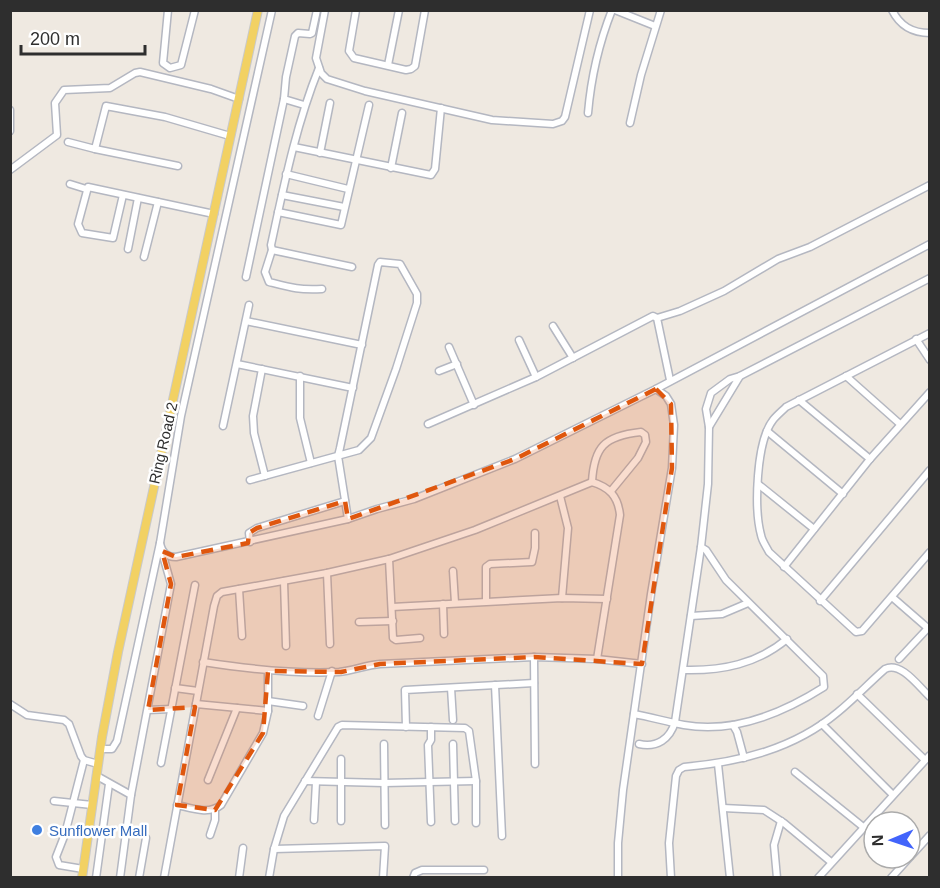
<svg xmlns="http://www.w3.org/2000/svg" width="940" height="888" viewBox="0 0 940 888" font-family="Arial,sans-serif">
  <rect width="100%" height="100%" fill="#efe9e1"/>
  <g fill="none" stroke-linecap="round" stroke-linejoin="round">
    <defs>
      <g id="minor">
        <path d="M168,10l-5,53 7,5 11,-3 14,-55"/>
        <path d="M325,10l-9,48 5,15 6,6 38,12 127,29 61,4 9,-3 3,-4 25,-107"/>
        <path d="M356,10l-7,41 5,7 52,12 5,-1 4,-3 10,-56"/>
        <path d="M615,10l40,16"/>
        <path d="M892,10c8,16 20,23 38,23"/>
        <path d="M388,65l11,-55"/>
        <path d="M319,68c-23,57 -35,117 -48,177l1,5 -7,22 4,10c23,6 29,8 53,7"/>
        <path d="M304,105l-20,-6 2,-22 9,-41 3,-3 12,1 2,-1 5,-23"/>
        <path d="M10,110v21"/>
        <path d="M588,113c3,-35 11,-70 24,-103"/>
        <path d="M630,123l11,-48 20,-65"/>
        <path d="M68,142l27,7 11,-43 59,11 65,19"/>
        <path d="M294,147l137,28 4,-6 6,-61"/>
        <path d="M95,149l83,17"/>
        <path d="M320,153l10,-50"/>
        <path d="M391,168l11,-55"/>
        <path d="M10,170l47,-35 -2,-32 9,-13 46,-2 25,-15 5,-1 71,17 28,10"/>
        <path d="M286,174l62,15"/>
        <path d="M70,184l16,5"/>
        <path d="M123,195l-10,43 -31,-5 -4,-9 10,-37 126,27"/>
        <path d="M282,195l62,12"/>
        <path d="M278,212l63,13 28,-120"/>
        <path d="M128,249l10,-51"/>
        <path d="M272,250l80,17"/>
        <path d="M144,257l14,-55"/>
        <path d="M246,277l38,-178"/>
        <path d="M657,318l23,-7 44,-20 54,-32 32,-12 120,-62"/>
        <path d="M246,321l116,24"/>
        <path d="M553,326l20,32"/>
        <path d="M930,333l-144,74c-4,4 -10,9 -13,13 -17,22 -19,89 -12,115 1,6 5,11 8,17l87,80 6,-1 68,-79"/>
        <path d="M916,339l14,21"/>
        <path d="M519,340l17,37"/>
        <path d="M449,347l25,58"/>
        <path d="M237,364l116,24"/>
        <path d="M262,369l-9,47 1,17 11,43"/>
        <path d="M439,371l18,-7"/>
        <path d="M300,376v42l11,45"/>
        <path d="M846,376l54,48"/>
        <path d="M799,400l71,59"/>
        <path d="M428,424l108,-47 117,-61 4,2 13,62"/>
        <path d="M223,426l26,-121"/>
        <path d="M709,427l31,-51"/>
        <path d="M767,431l76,63"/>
        <path d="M250,480l109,-30 12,-12 25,-69 21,-66v-9l-17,-30 -20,-2 -2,3 -38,183 -2,8 10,63"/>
        <path d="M592,482c2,-35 12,-46 49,-50l4,3 1,7 -8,16 -27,33"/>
        <path d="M758,484l56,45"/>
        <path d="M560,496l8,32 -6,70"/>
        <path d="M250,542l-1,-9 8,-5 88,-27"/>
        <path d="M160,543c2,10 7,14 16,14l172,-38 29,-10 37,-10 101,-40 141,-70 274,-145"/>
        <path d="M389,559l4,79 3,2 24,-2"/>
        <path d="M784,567l86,-108 60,-67"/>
        <path d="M453,571l2,32"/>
        <path d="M327,573l3,71"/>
        <path d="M284,581l2,65"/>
        <path d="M239,589l3,47"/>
        <path d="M892,597l38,33"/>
        <path d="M486,601v-34l4,-3 42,-2 3,-14v-15"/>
        <path d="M820,601l110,-131"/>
        <path d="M443,604l1,30"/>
        <path d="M392,607l170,-9 45,1"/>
        <path d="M691,616l31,-2 26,-11"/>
        <path d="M359,622l34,-1"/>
        <path d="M534,657l1,107"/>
        <path d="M899,659l29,-31"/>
        <path d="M203,662c45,7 90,12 136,10 13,-1 27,-7 41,-8l154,-7 63,2 45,5"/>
        <path d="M684,670c38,1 73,-6 103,-31"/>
        <path d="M495,685l7,151"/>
        <path d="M175,688l23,3"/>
        <path d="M451,688l2,32"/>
        <path d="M857,694l68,66"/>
        <path d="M268,701l35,5"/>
        <path d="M10,704l17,11 37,5 5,4 12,32 3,4 14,4"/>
        <path d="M196,704l72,7"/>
        <path d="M148,710l23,-1"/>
        <path d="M634,714c17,3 33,8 50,11 50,9 99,-12 140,-38l-1,-11 -97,-96 -20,-30 -5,-3"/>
        <path d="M318,716l14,-45"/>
        <path d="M822,724l70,70"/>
        <path d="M733,725l4,7 7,26"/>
        <path d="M406,727l-1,-37 129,-7"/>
        <path d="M384,744l1,81"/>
        <path d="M453,744l2,77"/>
        <path d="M639,744c18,4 31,-5 36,-22l26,-175 7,-63 1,-57 -3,-18 5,-16 19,-14 10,-3 190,-98"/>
        <path d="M101,749h11l5,-8 43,-198 21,-127 91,-406"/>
        <path d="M341,759v62"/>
        <path d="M161,763l34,-178"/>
        <path d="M718,764l12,114"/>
        <path d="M795,772l67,54"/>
        <path d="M97,776l34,19"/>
        <path d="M208,780l29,-72"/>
        <path d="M305,781l79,2 92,-2"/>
        <path d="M54,801l38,4"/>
        <path d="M177,805c14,3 32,10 44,0l42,-72 5,-22v-40"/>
        <path d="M723,808l41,2 20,13 47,39"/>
        <path d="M314,820l2,-38"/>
        <path d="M431,822l-3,-77 3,-5v-13"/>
        <path d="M210,835l5,-15v-10"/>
        <path d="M274,849l111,-3 -2,32"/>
        <path d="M910,857l20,-22"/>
        <path d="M83,869l-24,-4 -3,-8 9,-23 19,-74"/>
        <path d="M96,878l13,-94"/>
        <path d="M120,878l11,-83 40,-211 -9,-32"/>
        <path d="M139,878l7,-40"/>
        <path d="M164,878l50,-272 3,-10 5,-4 105,-19 62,-14 86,-29 117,-48c17,5 26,14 28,33l-23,144"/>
        <path d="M239,878l4,-30"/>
        <path d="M269,878l5,-29 10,-33 54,-89 4,-2 123,3 4,3 7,50v42"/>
        <path d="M413,878l2,-5 7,-3h62"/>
        <path d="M618,878v-35l5,-53 28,-196 21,-126 2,-43 -3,-21 -5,-8 -10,-7"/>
        <path d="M671,878l-2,-35 7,-67 3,-6 5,-3c56,-5 110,-18 154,-55 16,-13 31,-29 47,-43 16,-8 34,18 45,28"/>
        <path d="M777,878l-3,-33 7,-24"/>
        <path d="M818,878l112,-123"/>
        <path d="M891,878l18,-20"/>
      </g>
      <path id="major" d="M82,878l20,-141 16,-85 140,-642"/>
    </defs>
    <use href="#minor" stroke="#b4b7c1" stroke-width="9"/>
    <use href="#major" stroke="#c9c9c9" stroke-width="10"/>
    <use href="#minor" stroke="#fff" stroke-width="6"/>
    <use href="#major" stroke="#f2d163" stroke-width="8"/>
  </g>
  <path fill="#df570e" fill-opacity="0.2" stroke="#df570e" stroke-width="4.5" stroke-dasharray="12 8" stroke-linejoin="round" d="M656,389l15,15 1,64 -30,196 -108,-7 -154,7 -39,8 -73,-1 -5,62 -48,77 -38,-5 18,-98 -47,3 23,-126 -9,-33 14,6 72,-14 1,-10 8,-5 88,-27 3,18 167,-60z"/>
  <circle fill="#3f7fe0" stroke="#fff" stroke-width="2" cx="37" cy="830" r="6"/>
  <g text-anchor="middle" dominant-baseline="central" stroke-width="5" stroke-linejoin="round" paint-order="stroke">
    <g font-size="15" fill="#2e2e2e" stroke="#fff">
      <text transform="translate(163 443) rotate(-77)">Ring Road 2</text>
    </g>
    <g font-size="15" fill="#366cbe" stroke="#fff" text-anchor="start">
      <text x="49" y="830">Sunflower Mall</text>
    </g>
  </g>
  <rect width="940" height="888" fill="none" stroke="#2e2e2e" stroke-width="24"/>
  <g transform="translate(892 840) rotate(268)"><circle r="28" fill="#ffffff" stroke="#ababab" stroke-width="1.5"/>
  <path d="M0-4.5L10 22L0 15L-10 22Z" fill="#4264fb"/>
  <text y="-9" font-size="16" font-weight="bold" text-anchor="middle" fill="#2e2e2e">N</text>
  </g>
  <path d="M21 45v9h124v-9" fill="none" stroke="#2e2e2e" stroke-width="3"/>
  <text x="30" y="45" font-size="18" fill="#2e2e2e" stroke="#ffffff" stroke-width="4.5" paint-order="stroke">200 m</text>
</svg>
